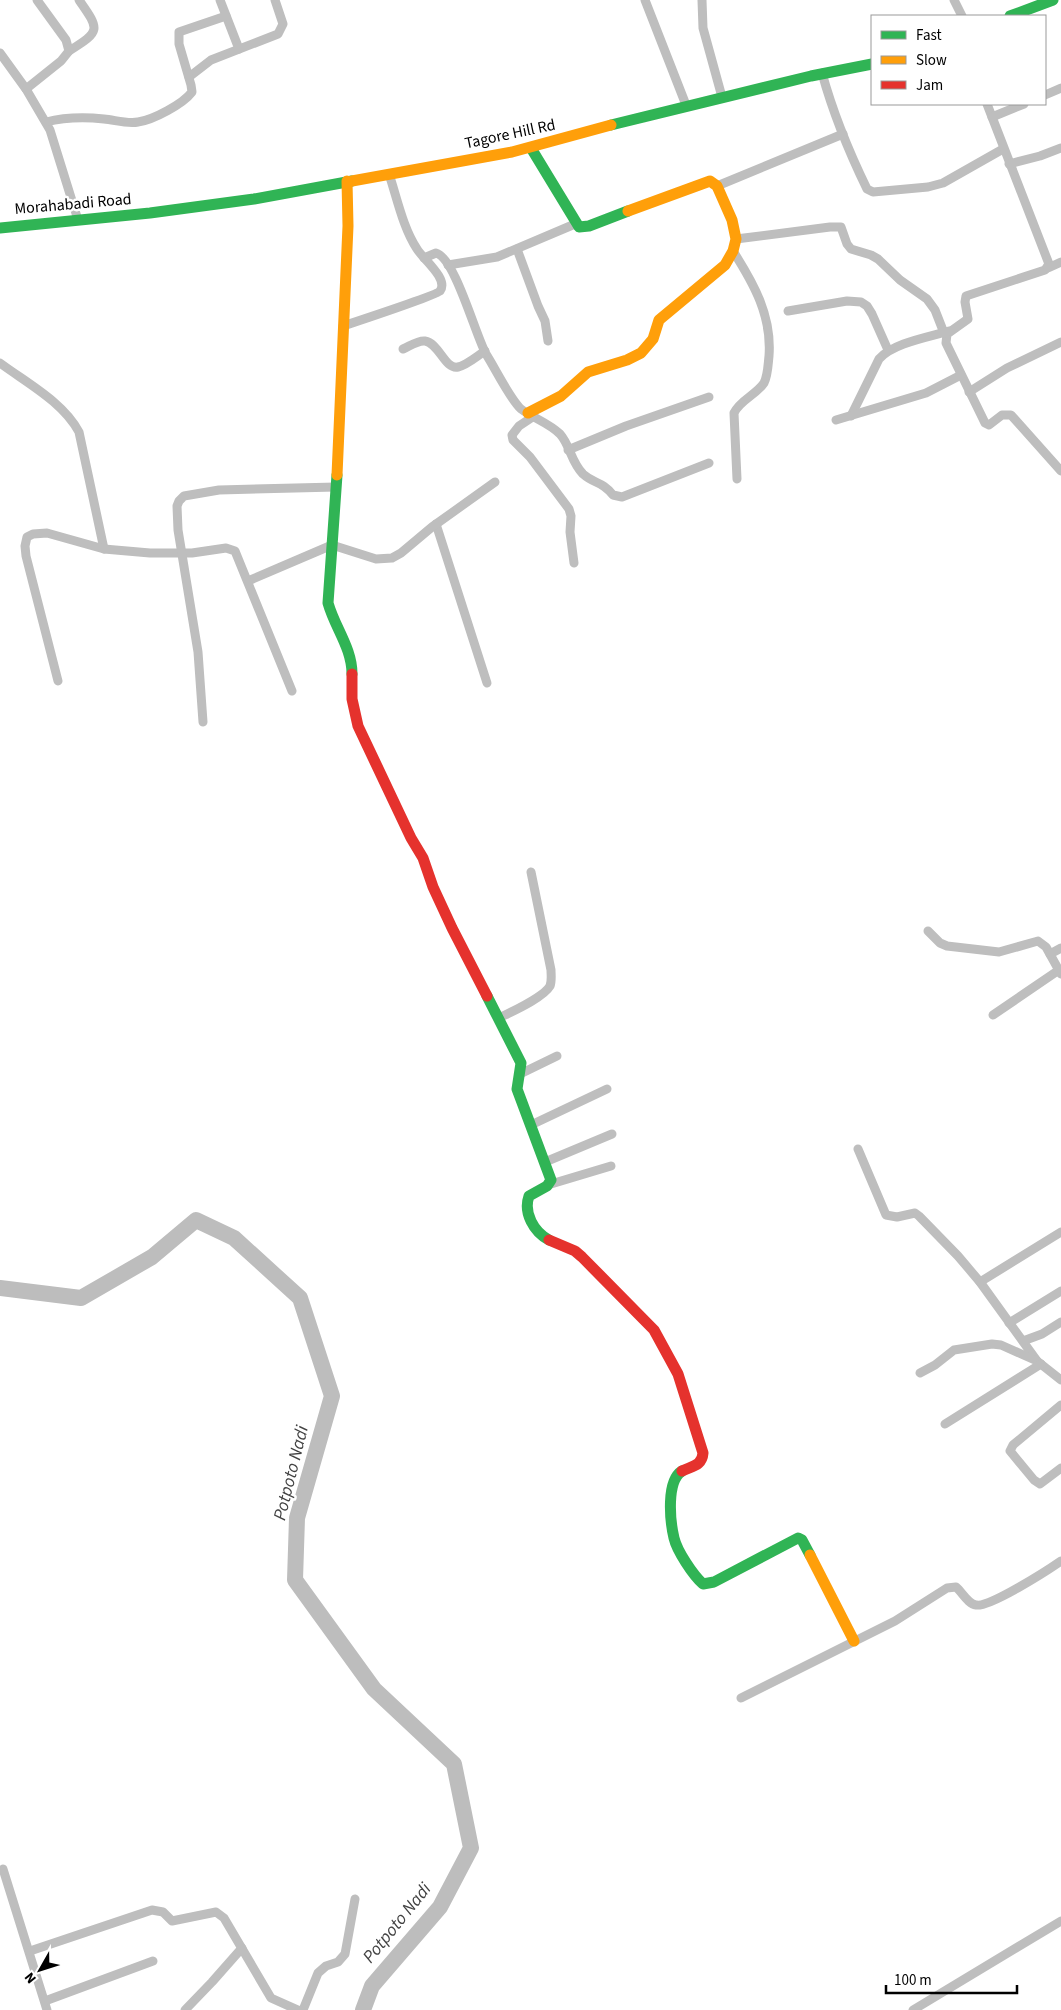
<svg xmlns="http://www.w3.org/2000/svg" width="1061" height="2010" viewBox="0 0 1061 2010" font-family="'Source Sans 3',sans-serif">
  <rect width="100%" height="100%" fill="#fff"/>
  <g fill="none" stroke-linecap="round" stroke-linejoin="round">
    <path stroke="#bdbdbd" stroke-width="16" d="M0,1288l81,10 71,-41 44,-37 38,18 66,60 32,98 -35,122 -2,62 79,109 80,75 17,84 -31,59 -68,79 -9,24"/>
    <g stroke="#bebebe" stroke-width="9">
      <path d="M220,0l19,49"/>
      <path d="M645,0l41,105"/>
      <path d="M702,0l1,28 19,69"/>
      <path d="M954,0l8,16"/>
      <path d="M69,51c32,-20 31,-21 10,-51"/>
      <path d="M0,53l26,36 24,41 28,90"/>
      <path d="M822,73c11,40 27,79 45,116l6,3 55,-5 15,-4 60,-34"/>
      <path d="M189,77l22,-17 67,-26 5,-10 -8,-24"/>
      <path d="M26,89l35,-28 8,-10 -3,-11 -29,-40"/>
      <path d="M1045,95l16,-7"/>
      <path d="M987,104l62,160 -4,6 -79,26 -1,6 3,17 -21,15 -1,9 39,80 4,2 13,-10h9l50,56"/>
      <path d="M992,117l32,-13"/>
      <path d="M46,122c20,-5 38,-5 58,-3 11,1 23,5 34,3 15,-2 45,-18 54,-30l-1,-7 -12,-41v-12l47,-16"/>
      <path d="M1009,164l31,-8 21,-8"/>
      <path d="M717,186l126,-52"/>
      <path d="M736,239l94,-12h11l6,17 4,5 20,6 7,4 22,21 27,19 8,11 9,23"/>
      <path d="M517,249l21,57 7,15 3,20"/>
      <path d="M733,251c21,33 39,65 36,105 -1,9 -1,19 -5,27 -8,12 -24,17 -30,30l3,66"/>
      <path d="M424,258l12,-5c19,5 39,81 50,101 9,14 24,45 35,55 12,9 28,14 39,25 10,11 11,28 23,40 11,10 19,7 30,21l9,2 87,-34"/>
      <path d="M448,265l49,-8 78,-33"/>
      <path d="M1048,268l13,-6"/>
      <path d="M788,311l59,-10 14,1 6,4 5,8 16,36"/>
      <path d="M343,326c12,-4 94,-31 97,-35 9,-12 -17,-32 -23,-42 -14,-21 -20,-51 -28,-75"/>
      <path d="M403,349c7,-3 15,-9 22,-8 14,2 20,29 33,26 9,-2 19,-11 27,-16"/>
      <path d="M0,363c27,20 63,39 79,69l25,117"/>
      <path d="M969,392l38,-24 54,-26"/>
      <path d="M534,416l-15,10 -7,9 1,5 17,17 39,52 2,7 -1,16 4,31"/>
      <path d="M851,416l28,-57c14,-16 50,-22 70,-28"/>
      <path d="M836,420l90,-27 35,-18"/>
      <path d="M568,450l58,-24 83,-29"/>
      <path d="M436,524l51,159"/>
      <path d="M248,581l84,-36 44,14 16,-1 9,-5 31,-26 63,-45"/>
      <path d="M58,681l-32,-125 -1,-10 2,-9 6,-3 14,-1 57,16 46,4h42l34,-5 9,3 57,140"/>
      <path d="M203,722l-5,-70 -20,-122 -1,-24 2,-5 5,-5 35,-6 117,-3"/>
      <path d="M928,931l12,12 7,3 52,6 39,-11 8,6 15,27"/>
      <path d="M1050,954l11,-6"/>
      <path d="M993,1015l66,-45"/>
      <path d="M499,1018c12,-6 44,-20 51,-32 2,-5 1,-11 1,-16l-20,-98"/>
      <path d="M520,1074l37,-18"/>
      <path d="M531,1125l76,-36"/>
      <path d="M858,1149l28,66 11,2 18,-4 4,3 39,40 22,26 57,79"/>
      <path d="M545,1162l67,-28"/>
      <path d="M551,1184l60,-18"/>
      <path d="M980,1282l81,-50"/>
      <path d="M1009,1323l52,-32"/>
      <path d="M1023,1341l19,-7 19,-12"/>
      <path d="M920,1373l15,-8 19,-15 38,-6 9,1 36,16 24,19"/>
      <path d="M1061,1405l-48,40 -3,6 24,29 6,4 21,-16"/>
      <path d="M945,1424l96,-60"/>
      <path d="M741,1698l154,-77 52,-33 9,-1c6,5 12,17 20,18 13,3 72,-35 85,-44"/>
      <path d="M3,1869l44,141"/>
      <path d="M30,1951l122,-41 11,2 9,9 44,-9 8,6 47,80 27,12"/>
      <path d="M45,2001l108,-40"/>
      <path d="M185,2010l27,-28 30,-34"/>
      <path d="M303,2010l15,-37 8,-7 12,-4 7,-8 10,-55"/>
      <path d="M913,2010l148,-89"/>
    </g>
    <g stroke="#30b455" stroke-width="11">
      <path d="M1010,16l43,-16"/>
      <path d="M611,125l200,-49 61,-12"/>
      <path d="M531,148l48,79 10,-1 39,-15"/>
      <path d="M0,228l150,-15 104,-14 98,-18"/>
      <path d="M337,475l-9,128c7,25 24,45 24,71"/>
      <path d="M487,996l34,67 -4,26 34,91 -4,6 -18,10c-6,17 5,36 20,44"/>
      <path d="M682,1471c-16,10 -12,50 -8,67 3,13 19,37 29,46l11,-2 84,-44 4,2 8,15"/>
    </g>
    <g stroke="#ff9f0a" stroke-width="11">
      <path d="M352,181l160,-29 99,-27"/>
      <path d="M528,413l33,-17 27,-24 39,-12 14,-7 12,-14 6,-19 66,-55 8,-14 3,-12 -4,-19 -15,-34 -7,-5 -82,30"/>
      <path d="M337,475l11,-249 -1,-45"/>
      <path d="M810,1555l44,86"/>
    </g>
    <g stroke="#e5322d" stroke-width="11">
      <path d="M352,674v25l6,27 53,112 12,20 10,29 19,41 35,68"/>
      <path d="M549,1240l26,11 7,6 72,73 24,44 25,79c-1,13 -11,13 -21,18"/>
    </g>
  </g>
  <g text-anchor="middle" dominant-baseline="central" stroke-width="5" stroke-linejoin="round" paint-order="stroke">
    <g font-size="16" fill="#000" stroke="#fff">
      <text transform="translate(510 134) rotate(-12)">Tagore Hill Rd</text>
      <text transform="translate(73 204) rotate(-5)">Morahabadi Road</text>
    </g>
    <g font-size="18" font-style="italic" fill="#424242" stroke="#fff">
      <text transform="translate(291 1473) rotate(-76)">Potpoto Nadi</text>
      <text transform="translate(397 1923) rotate(-51)">Potpoto Nadi</text>
    </g>
  </g>
  <rect x="871" y="15" width="175" height="90" fill="#ffffff" stroke="#999999"/>
  <rect x="881" y="31" width="25" height="8" fill="#30b455" stroke="#999999"/>
  <text x="916" y="40" font-size="15" fill="#000000">Fast</text>
  <rect x="881" y="56" width="25" height="8" fill="#ff9f0a" stroke="#999999"/>
  <text x="916" y="65" font-size="15" fill="#000000">Slow</text>
  <rect x="881" y="81" width="25" height="8" fill="#e5322d" stroke="#999999"/>
  <text x="916" y="90" font-size="15" fill="#000000">Jam</text>
  <g transform="translate(40 1970) rotate(231)" stroke="#ffffff" stroke-width="4" paint-order="stroke">
  <path d="M0-4L9 19L0 12L-9 19Z" fill="#000000"/>
  <text y="-8" font-size="14" font-weight="bold" text-anchor="middle" fill="#000000">N</text>
  </g>
  <path d="M886 1985v8h131v-8" fill="none" stroke="#000000" stroke-width="2.5"/>
  <text x="894" y="1985" font-size="15" fill="#000000" stroke="#ffffff" stroke-width="4" paint-order="stroke">100 m</text>
</svg>
